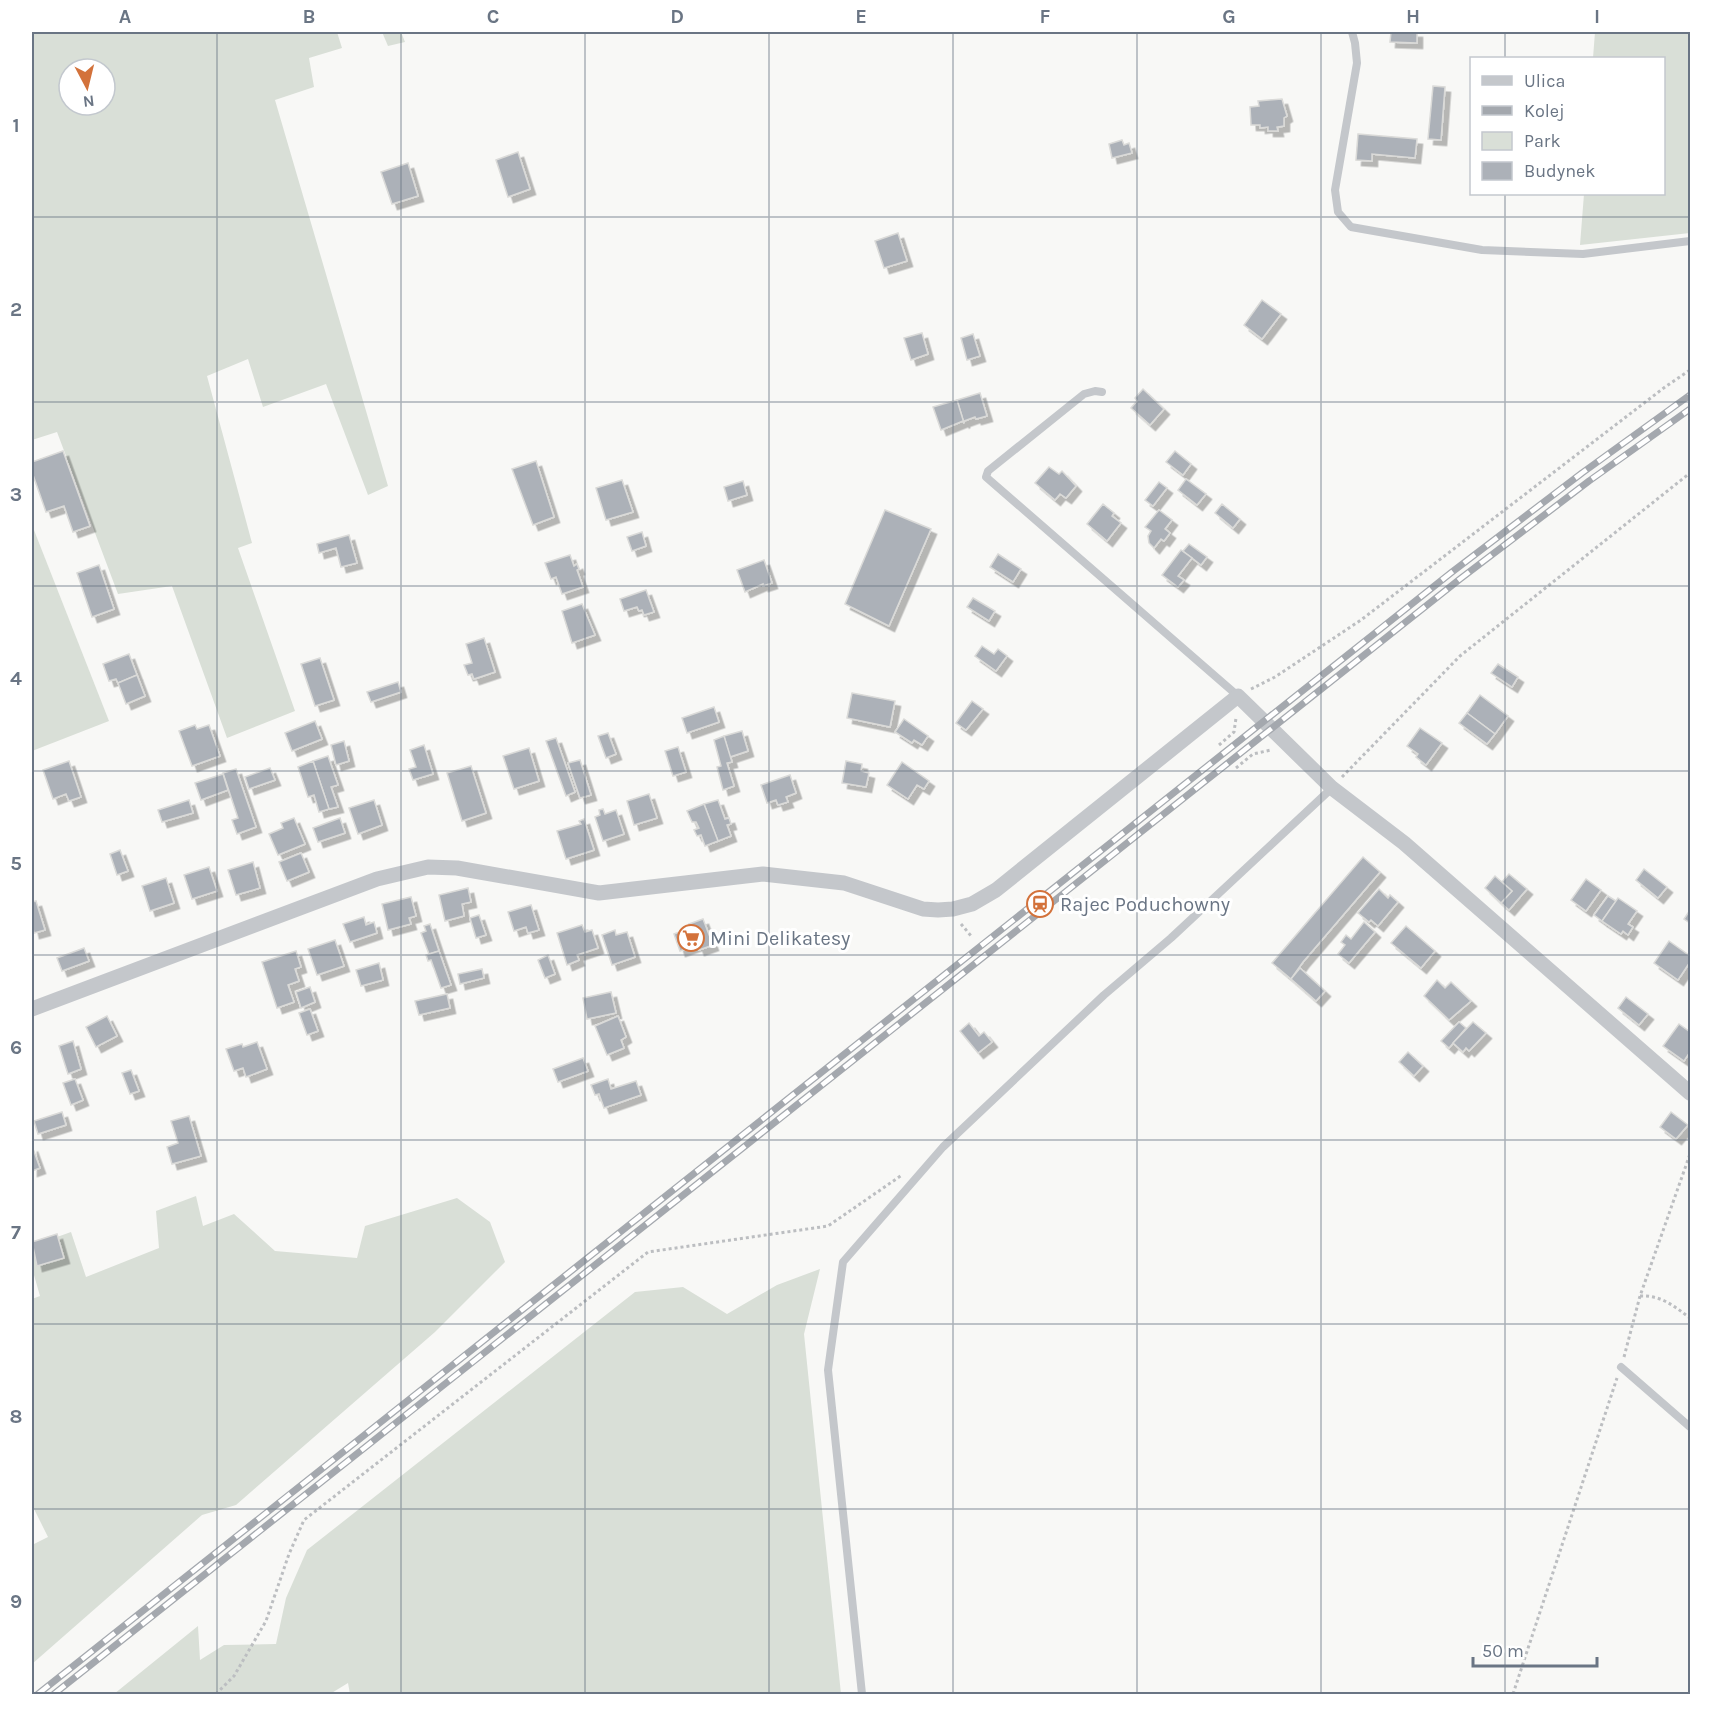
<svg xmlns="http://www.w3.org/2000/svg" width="1722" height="1726" viewBox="0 0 1722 1726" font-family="Karla,sans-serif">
  <defs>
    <filter id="shadow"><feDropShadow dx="5.5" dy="5.5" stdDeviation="0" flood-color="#0004"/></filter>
  </defs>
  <rect width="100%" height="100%" fill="#f8f8f6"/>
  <g fill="#d9dfd7" fill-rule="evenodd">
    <path d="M32,32h305l5,16 -33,10 5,29 -39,13 113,386 -20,9 -42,-111 -63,23 -15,-48 -41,17 45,167 -14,5 57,163 -68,27 -55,-152 -54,8 -61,-162 -25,8zM69,69h36v36h-36z"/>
    <path d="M382,32h19l4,10 -17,4z"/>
    <path d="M1595,32h95v201l-110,12 4,-51h80v-136h-71z"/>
    <path d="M32,525l77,196 -77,30z"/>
    <path d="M196,1196l7,30 31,-12 41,37 82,7 8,-32 92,-28 33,24 15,40 -70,70 -199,173 -34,10 -170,149v-119l16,-8 -16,-32v-206l8,-3 -8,-28v-22l39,-14 15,45 73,-29 -3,-37z"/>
    <path d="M820,1269l-16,65 37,360h-491l-2,-11 -18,11h-216l84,-68 2,34 24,-15 52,-1 10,-46 21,-48 328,-258 48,-5 44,27 50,-29z"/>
  </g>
  <g fill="#acb1b8" stroke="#dadad8" stroke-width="1.5" filter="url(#shadow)">
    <path d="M1391,32h26v11l-27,-1z"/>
    <path d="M1433,86l12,1 -4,53 -13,-1z"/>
    <path d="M1282,99l5,17 -3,2v8l-7,1 1,4h-10v-4l-8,1v-3h-9l-1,-18 9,-1 -1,-5z"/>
    <path d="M1358,134l59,5 -2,19 -43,-4v7l-16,-1z"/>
    <path d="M1122,140l2,5 5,-2 3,10 -20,5 -3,-14z"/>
    <path d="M518,152l12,37 -22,8 -12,-37z"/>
    <path d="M408,163l10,33 -26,8 -11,-32z"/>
    <path d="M898,233l9,28 -23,7 -9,-27z"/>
    <path d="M1262,300l19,14 -19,25 -18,-14z"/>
    <path d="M922,333l6,21 -17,6 -7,-22z"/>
    <path d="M973,334l7,22 -13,4 -6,-22z"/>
    <path d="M1143,389l21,20 -14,16 -19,-17 6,-7 -2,-3z"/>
    <path d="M980,393l7,23 -11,3 -1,-2 -11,4v2l-7,-23z"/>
    <path d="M957,400l7,23 -1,-2 -22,9 -8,-23z"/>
    <path d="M63,451l27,75 -17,6 -9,-26 -18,6 -14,-40v-10z"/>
    <path d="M1175,451l16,13 -8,11 -17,-13z"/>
    <path d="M536,461l18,56 -21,8 -21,-56z"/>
    <path d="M1049,467l10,7 3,-3 14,15 -10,12 -6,-4 -5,6 -20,-17z"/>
    <path d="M1186,479l20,15 -9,11 -19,-15z"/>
    <path d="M622,480l11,32 -27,8 -10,-32z"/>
    <path d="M743,481l4,14 -19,6 -4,-14z"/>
    <path d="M1159,482l8,6 -14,18 -8,-6z"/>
    <path d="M1103,504l11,9 -2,3 9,7 -14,18 -20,-17z"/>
    <path d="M1222,504l18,15 -7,9 -18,-15z"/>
    <path d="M885,510l46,19 -42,97 -44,-22z"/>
    <path d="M1159,510l13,10 -7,9 5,4 -6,8 -3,-2 -7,9 -5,-5 -1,-7 3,-5 -6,-4z"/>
    <path d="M642,532l4,14 -14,5 -5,-14z"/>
    <path d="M349,535l8,28 -16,4 -5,-19 -17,5 -2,-9z"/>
    <path d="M1189,544l18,13 -6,8 -18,-14z"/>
    <path d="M1181,550l11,8 -14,18 6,4 -6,7 -16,-12z"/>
    <path d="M998,554l23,15 -8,13 -23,-15z"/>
    <path d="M570,555l4,11 3,-2 2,5 -2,1 6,17 -21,7 -6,-17 -5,2 -6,-16z"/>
    <path d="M764,560l8,23 -9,3v-2l-18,8 -8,-22z"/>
    <path d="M99,565l15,44 -22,8 -15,-44z"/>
    <path d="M646,590l8,22 -10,3 -2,-5 -3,1 -2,-4 -13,4 -4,-12z"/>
    <path d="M973,598l22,13 -6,10 -22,-14z"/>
    <path d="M582,604l13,31 -23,8 -10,-32z"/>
    <path d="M484,638l11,34 -21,7 -2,-5 -4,1 -4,-10 8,-2 -6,-19z"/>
    <path d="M982,646l12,8 4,-5 9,7 -11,15 -21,-15z"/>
    <path d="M129,654l8,21 -19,8 -2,-4 -7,2 -6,-17z"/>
    <path d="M320,658l14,42 -19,6 -14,-42z"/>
    <path d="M1498,664l20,13 -6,10 -21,-14z"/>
    <path d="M137,675l8,21 -19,8 -8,-21z"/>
    <path d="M398,682l3,10 -30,10 -4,-10z"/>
    <path d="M852,693l43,8 -5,26 -43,-9z"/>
    <path d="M1480,695l28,21 -13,18 -28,-21z"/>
    <path d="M972,701l11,8 -17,21 -10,-7z"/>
    <path d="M714,707l5,15 -32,11 -5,-15z"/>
    <path d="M1467,713l28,21 -8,10 -28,-21z"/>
    <path d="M904,719l24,17 -6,9 -8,-5 -2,3 -17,-11z"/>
    <path d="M315,721l7,18 -30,12 -7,-18z"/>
    <path d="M195,725l2,4 12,-4 11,31 -28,10 -13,-35z"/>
    <path d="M1420,728l22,15 -16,22 -10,-8 2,-3 -11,-8z"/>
    <path d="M742,731l6,20 -18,6 -6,-21z"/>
    <path d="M608,733l8,21 -10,4 -8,-22z"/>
    <path d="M724,736l8,26 -5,1 7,23 -11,4 -6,-23 4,-1 -7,-26z"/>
    <path d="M556,738l19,54 -9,4 -20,-55z"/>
    <path d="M344,741l5,20 -13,4 -5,-20z"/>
    <path d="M424,745l9,29 -20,6 -4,-11 7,-2 -6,-17z"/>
    <path d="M678,747l8,25 -13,4 -8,-25z"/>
    <path d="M529,748l10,33 -25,8 -11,-33z"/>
    <path d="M328,756l10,29 -7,2 7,20 -9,2 -16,-48z"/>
    <path d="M580,760l11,35 -11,3 -12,-35z"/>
    <path d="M69,761l12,36 -12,4 -3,-7 -13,5 -10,-29z"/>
    <path d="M313,761l16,48 -10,3 -5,-17 -6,2 -10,-30z"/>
    <path d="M846,761l16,3 -1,7 8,2 -3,14 -24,-4z"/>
    <path d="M902,762l27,19 -5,8 -7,-4 -9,14 -21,-14z"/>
    <path d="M471,766l15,47 -24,8 -15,-48z"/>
    <path d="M270,768l5,12 -26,9 -4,-12z"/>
    <path d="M236,769l20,58 -19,7 -5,-14 6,-2 -15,-45z"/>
    <path d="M223,774l5,16 -27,10 -6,-17z"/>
    <path d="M790,775l6,18 -10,4 2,5 -10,3 -2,-5 -9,3 -6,-18z"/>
    <path d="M649,794l8,24 -23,7 -7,-24z"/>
    <path d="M189,800l4,13 -31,9 -4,-12z"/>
    <path d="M374,800l8,25 -24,9 -9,-26z"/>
    <path d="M718,800l7,19 4,-1 2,6 -4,1 4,11 -13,5 -14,-37z"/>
    <path d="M704,804l14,37 -13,5 -4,-11 -4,1 -3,-6 5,-2 -3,-6h-4l-5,-11z"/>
    <path d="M603,809l2,5 11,-4 8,24 -21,7 -8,-24 5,-2 -1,-5z"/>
    <path d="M294,818l11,26 -27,11 -9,-21 14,-6 -2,-5z"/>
    <path d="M340,818l5,15 -27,9 -5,-14z"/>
    <path d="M584,819l10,31 -28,9 -9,-28 24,-7 -2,-3z"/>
    <path d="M120,850l8,21 -11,4 -7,-21z"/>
    <path d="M301,853l8,19 -22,9 -8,-19z"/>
    <path d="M1363,857l17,15 -77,90 -12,17 -19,-16z"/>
    <path d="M253,862l7,26 -24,7 -8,-25z"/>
    <path d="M209,867l8,24 -25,8 -8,-24z"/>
    <path d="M1644,869l23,18 -9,11 -22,-18z"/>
    <path d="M1509,874l18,15 -18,21 -8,-7 11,-12 -10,-9z"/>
    <path d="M1495,876l17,15 -11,12 -16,-15z"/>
    <path d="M166,878l8,25 -24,8 -8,-25z"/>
    <path d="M1586,879l15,11 -15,21 -15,-11z"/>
    <path d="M468,888l3,14 -9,2 2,12 -19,5 -6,-26z"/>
    <path d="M1379,889l9,9 2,-3 8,7 -20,24 -7,-6 -2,2 -11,-9z"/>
    <path d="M1608,896l8,5 -14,20 -8,-6z"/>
    <path d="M411,897l5,19 -7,2 2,6 -23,6 -6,-26z"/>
    <path d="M1618,898l19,13 -9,13 5,3 -5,8 -5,-4 -2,3 -19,-13z"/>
    <path d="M36,901l9,29 -11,3 -2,-9v-22z"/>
    <path d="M531,905l8,25 -11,3 -2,-6 -12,4 -6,-19z"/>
    <path d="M1690,910v13l-6,-4z"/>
    <path d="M479,915l7,20 -10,3 -6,-20z"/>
    <path d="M364,917l2,8 8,-3 3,11 -27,9 -7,-18z"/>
    <path d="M703,919l10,26 -14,5 -2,-5 -17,6 -6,-17 17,-6 -2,-4z"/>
    <path d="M1364,922l11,10 -26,31 -11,-9 7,-9 -4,-3 5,-7 5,4z"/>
    <path d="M430,924l9,27 -10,3 -8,-21 5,-2 -2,-5z"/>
    <path d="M582,925l3,7 7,-2 6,18 -21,7 2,5 -12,5 -10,-32z"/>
    <path d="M1406,926l29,25 -14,17 -30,-25z"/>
    <path d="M615,930l1,5 11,-3 8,25 -23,8 -10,-30z"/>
    <path d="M335,940l9,26 -27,9 -9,-26z"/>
    <path d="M1669,941l21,15v6l-12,18 -24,-17z"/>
    <path d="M84,948l5,13 -27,10 -5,-13z"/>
    <path d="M296,951l5,16 -6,2 4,12 -11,4 6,17 -17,6 -15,-46z"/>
    <path d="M439,951l12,34 -10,3 -10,-28 -3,1 -2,-6z"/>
    <path d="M548,955l7,19 -10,4 -7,-18z"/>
    <path d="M379,963l4,17 -22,6 -5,-16z"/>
    <path d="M1300,968l25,23 -9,10 -25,-22z"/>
    <path d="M482,969l2,9 -24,6 -2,-10z"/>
    <path d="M1437,980l8,8 6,-6 20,19 -22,19 -25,-24z"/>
    <path d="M310,987l5,15 -14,6 -5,-16z"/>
    <path d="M611,992l5,21 -29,6 -4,-21z"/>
    <path d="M447,994l3,14 -31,7 -4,-14z"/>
    <path d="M1626,997l22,17 -9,11 -21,-17z"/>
    <path d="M310,1009l8,22 -11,4 -8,-22z"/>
    <path d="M107,1016l10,20 -21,11 -10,-20z"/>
    <path d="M618,1016l8,21 -5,3 3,8 -17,7 -12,-29z"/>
    <path d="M1459,1022l7,6 -17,20 -8,-7z"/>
    <path d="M1473,1022l13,11 -17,18 -3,-3 -3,4 -10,-9z"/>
    <path d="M969,1023l10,13 5,-4 8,10 -14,11 -18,-22z"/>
    <path d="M1679,1024l11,8v20l-6,9 -21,-15z"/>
    <path d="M73,1041l8,28 -13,5 -9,-28z"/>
    <path d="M257,1042l10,27 -21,8 -3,-9 -9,3 -8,-22 16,-5 1,3z"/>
    <path d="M1408,1052l15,14 -9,10 -15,-14z"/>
    <path d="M583,1058l5,13 -30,11 -5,-13z"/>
    <path d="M131,1070l8,21 -9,3 -8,-21z"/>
    <path d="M75,1079l8,21 -12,5 -8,-22z"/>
    <path d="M608,1079l3,10 25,-8 5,14 -37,13 -5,-14 -4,1 -4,-10z"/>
    <path d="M62,1112l4,13 -28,9 -4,-13z"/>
    <path d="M1671,1112l17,13 -12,14 -16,-12z"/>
    <path d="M189,1116l12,40 -29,8 -5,-17 11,-4 -7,-22z"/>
    <path d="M32,1146l8,22 -8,3z"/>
    <path d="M57,1234l7,24 -27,8 -5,-24z"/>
  </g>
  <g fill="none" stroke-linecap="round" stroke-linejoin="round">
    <g stroke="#bcbec1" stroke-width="3" stroke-dasharray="3 3" stroke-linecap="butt">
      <path d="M1251,689l24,-12 86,-57 304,-233 25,-17"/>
      <path d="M1219,745l15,-13 2,-14"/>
      <path d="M1236,768l17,-14 18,-4"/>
      <path d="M1342,777l118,-121 230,-183"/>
      <path d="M961,924l11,13"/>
      <path d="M1640,1296c21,-1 34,10 50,22"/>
      <path d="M1624,1357l16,-61 50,-142"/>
      <path d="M216,1694l18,-18 32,-55 23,-67 15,-34 344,-268 180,-26 74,-51"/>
      <path d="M1513,1694l104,-316"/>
    </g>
    <g stroke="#c4c7cb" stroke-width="8">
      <path d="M1352,32l3,11 2,20 -22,127 3,22 13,15 131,23 101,4 107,-13"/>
      <path d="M1102,392l-7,-1 -11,3 -96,77 -2,6 252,219"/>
      <path d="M1621,1367l69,60"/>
      <path d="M862,1694l-34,-324 15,-108 100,-115 161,-152 67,-57 161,-150"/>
    </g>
    <path stroke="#c4c7cb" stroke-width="15" d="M32,1009l345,-130 51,-12 29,1 142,25 164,-19 81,9 79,26 15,1 15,-1 19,-5 24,-14 242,-194 94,92 72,55 286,250"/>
    <defs>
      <g id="rail">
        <path d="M38,1694l1414,-1122 130,-99 108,-78"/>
        <path d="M54,1694l1406,-1115 129,-98 101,-72"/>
      </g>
    </defs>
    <use href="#rail" stroke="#a4a8ae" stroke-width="7"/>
    <use href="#rail" stroke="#fff" stroke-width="4.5" stroke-dasharray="14" stroke-linecap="butt"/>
  </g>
  <path fill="none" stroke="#6a7584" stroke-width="1.5" stroke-opacity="0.55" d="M217,32v1662M401,32v1662M585,32v1662M769,32v1662M953,32v1662M1137,32v1662M1321,32v1662M1505,32v26M1505,194v1500M32,217h1658M32,402h1658M32,586h1658M32,771h1658M32,955h1658M32,1140h1658M32,1324h1658M32,1509h1658"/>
  <defs>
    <symbol id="station-ring" viewBox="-11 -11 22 22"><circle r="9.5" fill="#fff" stroke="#d3723b" stroke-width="1.5"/><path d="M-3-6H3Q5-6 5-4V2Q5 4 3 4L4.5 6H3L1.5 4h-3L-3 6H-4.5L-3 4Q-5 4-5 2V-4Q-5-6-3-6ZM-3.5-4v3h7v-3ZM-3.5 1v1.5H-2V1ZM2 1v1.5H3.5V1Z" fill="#d3723b"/></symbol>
    <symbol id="supermarket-ring" viewBox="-11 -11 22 22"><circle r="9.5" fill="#fff" stroke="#d3723b" stroke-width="1.5"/><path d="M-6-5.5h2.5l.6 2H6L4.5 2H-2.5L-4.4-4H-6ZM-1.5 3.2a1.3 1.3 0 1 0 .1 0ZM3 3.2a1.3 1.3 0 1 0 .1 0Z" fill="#d3723b"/></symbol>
  </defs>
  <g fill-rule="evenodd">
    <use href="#station-ring" x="1025" y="889" width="30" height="30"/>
    <use href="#supermarket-ring" x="676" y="923" width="30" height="30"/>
  </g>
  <g text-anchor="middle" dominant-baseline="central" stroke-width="6" stroke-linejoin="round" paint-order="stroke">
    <g font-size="20" fill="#6a7584" stroke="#fff" text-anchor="start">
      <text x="1060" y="904">Rajec Poduchowny</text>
      <text x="710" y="938">Mini Delikatesy</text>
    </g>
  </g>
  <rect width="1722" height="1726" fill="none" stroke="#ffffff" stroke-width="66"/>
  <rect x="1470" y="57" width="195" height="138" fill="#ffffff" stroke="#c3c8ce" stroke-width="1.5"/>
  <rect x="1482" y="76" width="30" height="9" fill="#c4c7cb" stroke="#c3c8ce" stroke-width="1.5"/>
  <text x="1524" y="87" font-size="18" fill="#6a7584">Ulica</text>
  <rect x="1482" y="106" width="30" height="9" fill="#a4a8ae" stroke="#c3c8ce" stroke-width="1.5"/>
  <text x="1524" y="117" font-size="18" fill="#6a7584">Kolej</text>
  <rect x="1482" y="132" width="30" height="18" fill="#d9dfd7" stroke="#c3c8ce" stroke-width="1.5"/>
  <text x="1524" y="147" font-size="18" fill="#6a7584">Park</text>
  <rect x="1482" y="162" width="30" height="18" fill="#acb1b8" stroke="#c3c8ce" stroke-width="1.5"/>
  <text x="1524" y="177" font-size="18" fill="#6a7584">Budynek</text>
  <g transform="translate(87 87) rotate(173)"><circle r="28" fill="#ffffff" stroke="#c3c8ce" stroke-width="1.5"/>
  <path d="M0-4.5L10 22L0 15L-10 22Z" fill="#d3723b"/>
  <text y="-9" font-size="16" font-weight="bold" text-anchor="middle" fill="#6a7584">N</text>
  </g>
  <path d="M1473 1657v9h124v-9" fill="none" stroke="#6a7584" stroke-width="3"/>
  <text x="1482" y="1657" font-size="18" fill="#6a7584" stroke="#ffffff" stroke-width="4.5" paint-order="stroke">50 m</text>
  <rect x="33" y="33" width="1656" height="1660" fill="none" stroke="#6a7584" stroke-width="2"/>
  <g font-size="20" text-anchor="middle" font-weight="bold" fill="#6a7584">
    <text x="125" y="23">A</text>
    <text x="309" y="23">B</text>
    <text x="493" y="23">C</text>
    <text x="677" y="23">D</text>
    <text x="861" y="23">E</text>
    <text x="1045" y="23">F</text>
    <text x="1229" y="23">G</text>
    <text x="1413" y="23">H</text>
    <text x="1597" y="23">I</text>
    <text x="16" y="132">1</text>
    <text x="16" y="316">2</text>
    <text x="16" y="501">3</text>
    <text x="16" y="685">4</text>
    <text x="16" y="870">5</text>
    <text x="16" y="1054">6</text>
    <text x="16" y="1239">7</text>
    <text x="16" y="1423">8</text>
    <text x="16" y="1608">9</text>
  </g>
</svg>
